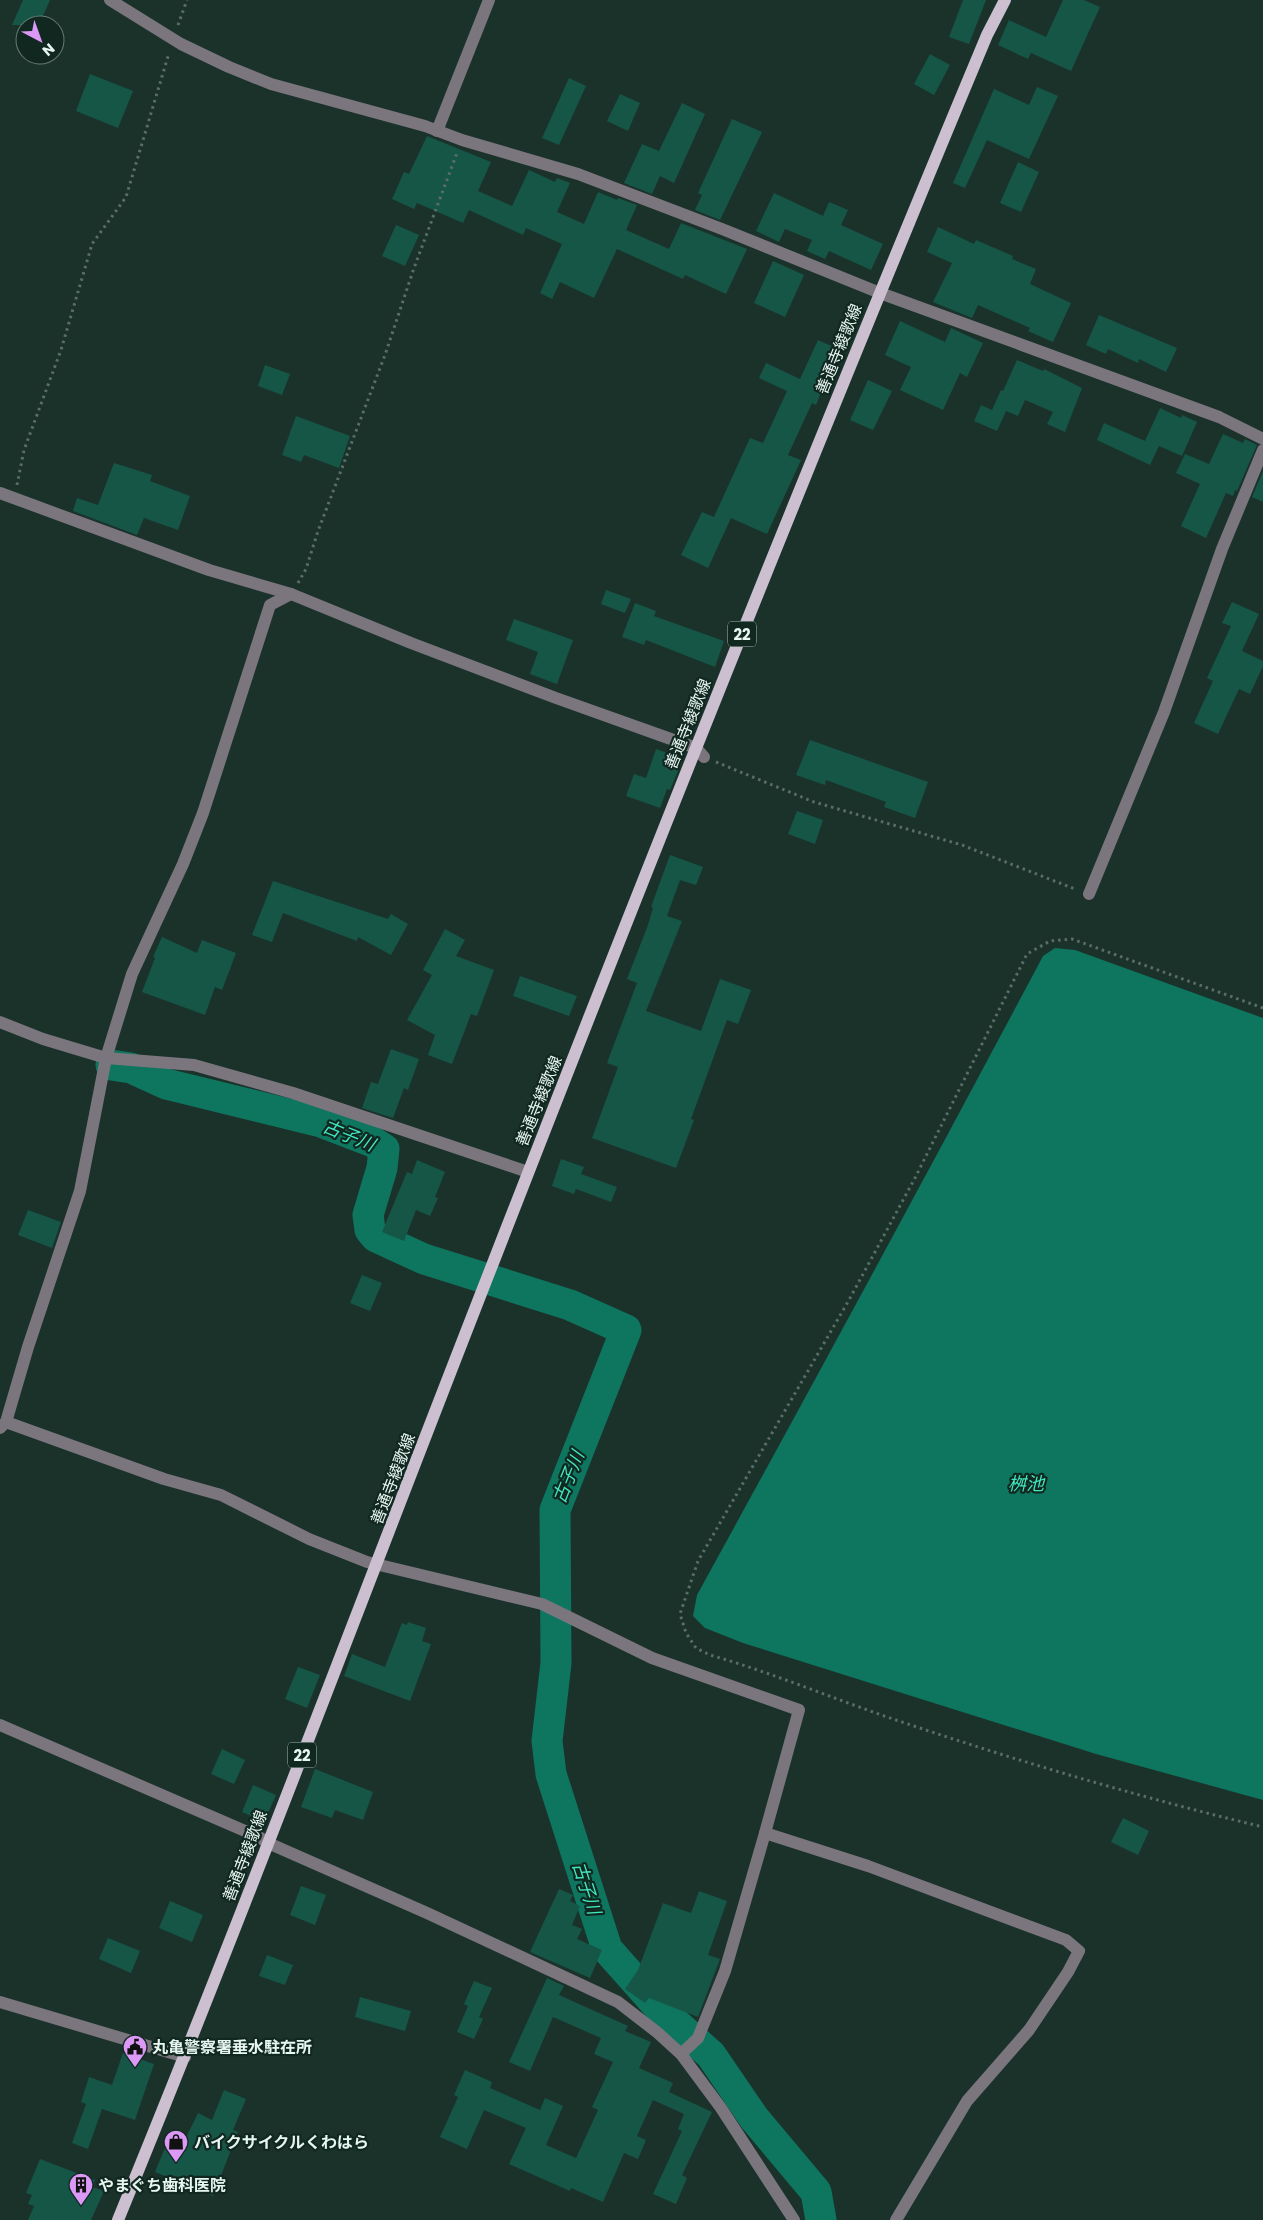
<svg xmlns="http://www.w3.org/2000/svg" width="1263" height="2220" viewBox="0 0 1263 2220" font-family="Poppins,'Noto Sans JP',sans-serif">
  <rect width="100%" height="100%" fill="#1b322b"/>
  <path fill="#0e755f" d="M1055,948l20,2 188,68v782l-167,-46 -353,-111 -38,-15 -12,-12 4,-21c117,-213 233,-426 346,-639z"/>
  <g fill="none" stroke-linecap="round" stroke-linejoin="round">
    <path stroke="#0e755f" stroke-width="31" d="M111,1065l20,3 35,16 155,38 52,20 11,7 -2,19 -14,47 2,15 6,7 48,22 146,46 56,25 -71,180 1,153 -9,78 4,33 56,175 56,63 48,43 43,63 62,74 5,28"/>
  </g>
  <g fill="#155647">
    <path d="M23,0h27l-11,25h-27z"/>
    <path d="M963,0h23l-17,44 -20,-7z"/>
    <path d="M1063,0h21l16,7 -29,64 -40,-18 -3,6 -30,-14 11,-25 37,17z"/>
    <path d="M930,54l20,11 -16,30 -20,-11z"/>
    <path d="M90,74l43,17 -15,37 -42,-17z"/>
    <path d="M569,78l17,8 -27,59 -17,-7z"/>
    <path d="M1037,87l21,9 -29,63 -42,-19 -22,48 -12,-5 41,-94 35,16z"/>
    <path d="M620,94l20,9 -12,28 -21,-10z"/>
    <path d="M682,103l23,11 -31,69 -14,-7 -8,18 -28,-11 18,-39 17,7z"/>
    <path d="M732,119l30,13 -42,88 -25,-10 7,-15 -4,-2z"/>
    <path d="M427,136l64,26 -13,29 34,15 17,-36 26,12 2,-4 13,5 -13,29 27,12 14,-32 19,8 1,-2 19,7 -11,25 43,19 12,-26 66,26 -21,45 -41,-19 -2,4 -66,-30 -23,49 -34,-16 -8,17 -12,-6 22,-49 -36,-16 -3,7 -54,-25 -6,13 -46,-20 -3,6 -22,-10 12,-27 5,2z"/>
    <path d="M1018,162l21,10 -18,40 -21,-9z"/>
    <path d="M774,193l49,23 6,-14 19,8 -7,15 42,19 -12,26 -42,-19 -4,8 -18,-8 5,-11 -27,-11 -6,13 -23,-11z"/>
    <path d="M396,225l23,10 -14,31 -23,-10z"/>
    <path d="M938,227l36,17 2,-4 37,16 -1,3 24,10 -6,15 41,19 -18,39 -25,-11 2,-3 -52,-23 -6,13 -39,-16 19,-39 -25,-11z"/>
    <path d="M773,261l31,14 -19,42 -31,-14z"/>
    <path d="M1099,315l78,33 -11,24 -27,-13 -1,4 -30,-14 -2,5 -20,-9z"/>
    <path d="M900,321l45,21 6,-14 32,15 -16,34 -7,-4 -17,37 -43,-20 11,-23 -26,-12z"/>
    <path d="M818,340l20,9 -22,56 -4,-2 -24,52 13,5 -34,74 -36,-16 -23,50 -27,-13 21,-43 12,5 36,-79 13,5 24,-52 -28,-13 7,-15 34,16z"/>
    <path d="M1017,360l26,11 1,-2 38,19 -17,44 -18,-8 6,-12 -28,-12 -7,16 -12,-5 -9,20 -23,-10 7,-16 11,5 9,-20 2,1z"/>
    <path d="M265,365l25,9 -8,21 -24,-9z"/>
    <path d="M868,380l24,11 -19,39 -23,-10z"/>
    <path d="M1160,408l21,10 1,-3 15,7 -15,34 -23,-10 -9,19 -53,-25 7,-17 41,18z"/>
    <path d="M296,416l54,20 -11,32 -35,-13 -3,7 -19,-7z"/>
    <path d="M1223,434l20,9 2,-4 12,6 -20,46 -2,-1 -2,6 -7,-3 -20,45 -25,-12 19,-42 -24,-11 9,-19 24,10z"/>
    <path d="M114,463l38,12 -2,6 40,15 -12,34 -34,-12 -7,17 -64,-24 4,-13 21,7z"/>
    <path d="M1263,471v31l-11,-5z"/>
    <path d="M606,590l25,9 -6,14 -24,-9z"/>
    <path d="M1232,602l27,12 -17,37 21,10v5l-13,28 -11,-5 -21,45 -24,-11 19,-42 -6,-3 24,-52 -9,-3z"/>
    <path d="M635,603l21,8 -2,5 70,25 -9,26 -69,-27 -2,5 -22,-8z"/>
    <path d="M514,619l59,21 -16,44 -27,-10 8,-22 -32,-12z"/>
    <path d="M810,740l118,42 -13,36 -31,-11 2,-5 -60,-22 -1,5 -29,-10z"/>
    <path d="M656,749l27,10 -13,31 -3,-1 -7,19 -34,-12 8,-22 12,4z"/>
    <path d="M797,811l26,9 -8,24 -27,-10z"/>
    <path d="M670,855l33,12 -7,18 -16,-5 -13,36 15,5 -36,90 55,20 19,-52 31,11 -13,34 -11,-4 -36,99 3,1 -18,48 -84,-30 26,-71 -11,-4 30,-80 -10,-4 21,-54 5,-17 -2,-1z"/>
    <path d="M273,881l115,38 3,-5 17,10 -17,31 -33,-18 -1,4 -74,-28 -11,29 -20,-7z"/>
    <path d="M445,929l20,11 -9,16 38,14 -17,46 -6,-2 -19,50 -24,-9 7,-20 -28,-15 25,-45 -9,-5z"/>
    <path d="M162,937l35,16 5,-13 34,13 -14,37 -7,-3 -10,28 -63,-23 13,-34 -2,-1z"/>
    <path d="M520,976l57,20 -8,20 -56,-20z"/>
    <path d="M391,1049l28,10 -11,31 -4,-2 -11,30 -31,-10 9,-26 7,2z"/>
    <path d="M561,1159l23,8 -3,7 36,13 -6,15 -35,-13 -2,5 -22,-8z"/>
    <path d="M417,1160l28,12 -10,25 3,1 -8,18 -14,-6 -12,31 -22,-9 25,-60 5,2z"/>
    <path d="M28,1210l33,12 -9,26 -34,-13z"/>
    <path d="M362,1275l20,8 -12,28 -20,-8z"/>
    <path d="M408,1622l18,6 -4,13 9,3 -21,57 -66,-25 8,-22 33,13 17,-44 5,2z"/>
    <path d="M298,1667l22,8 -13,33 -22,-9z"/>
    <path d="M222,1749l23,11 -11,24 -23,-10z"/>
    <path d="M315,1769l58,23 -10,28 -28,-10 -3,8 -31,-11z"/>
    <path d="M253,1785l23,10 -12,27 -22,-10z"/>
    <path d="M1123,1818l26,13 -11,24 -27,-13z"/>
    <path d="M301,1886l25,9 -11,30 -25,-10z"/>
    <path d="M559,1889l14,6 -3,6 10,5 -8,19 10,4 -5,10 25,11 -12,28 -60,-26z"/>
    <path d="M699,1891l28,10 -19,54 12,4 -22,58 -49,-19 -4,5 -20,-14 13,-19 25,-67 28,10z"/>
    <path d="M170,1901l33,14 -11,27 -33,-14z"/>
    <path d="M108,1938l32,13 -9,22 -32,-14z"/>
    <path d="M267,1955l26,10 -8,20 -26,-9z"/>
    <path d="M547,1978l17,8 -5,9 69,31 -3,5 26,11 -12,26 34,15 -4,9 43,20 -30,63 5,3 -11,26 -23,-10 29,-63 -4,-2 6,-15 -31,-14 -16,36 9,4 -8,19 -14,-6 -21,49 -32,-14 -1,3 -61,-27 17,-36 -42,-18 -17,39 -27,-12 18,-40 -4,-2 11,-25 27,12 -2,6 50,22 5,-12 18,8 -17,39 30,13 22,-48 -6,-3 21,-45 -19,-8 7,-16 -48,-21 -23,54 -21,-9z"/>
    <path d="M474,1981l18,7 -13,29 4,2 -9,20 -17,-7 11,-26 -4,-2z"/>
    <path d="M360,1997l51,14 -6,20 -50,-14z"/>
    <path d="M123,2053l31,11 -19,56 -33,-11 -14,40 -16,-6 14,-39 -5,-2 8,-25 23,8z"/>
    <path d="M224,2090l22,9 -13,31 5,2 -25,64 -58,-24 12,-29 14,5 17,-35 14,7z"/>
    <path d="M40,2159l55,21 -3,7 12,4 -13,29h-63l6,-14 -6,-2 4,-9 -6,-2z"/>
  </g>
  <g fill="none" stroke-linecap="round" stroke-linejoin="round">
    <g stroke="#5a6e68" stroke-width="3" stroke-dasharray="2.5 4" stroke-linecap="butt">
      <path d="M178,25l9,-25"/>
      <path d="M17,485l7,-35 37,-100 31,-106 34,-47 43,-144"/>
      <path d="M298,583l8,-14 12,-38 67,-176 29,-87 43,-115"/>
      <path d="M716,762l98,40 148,43 113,44"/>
      <path d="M1263,1008l-191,-69 -22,2 -23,13 -112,224 -66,122 -151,261 -18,53 6,19 10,15 14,7c63,18 124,44 186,65 121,41 243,77 367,107"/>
    </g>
    <g stroke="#7b767e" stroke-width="12">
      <path d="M110,0l71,44 48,23 42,17 154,42 37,14 116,34 144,55 158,64 339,124 44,22"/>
      <path d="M437,131l52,-131"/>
      <path d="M0,493l209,77 82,24 120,49 145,55 140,50 8,9"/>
      <path d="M1089,894l75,-182 58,-163 41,-99"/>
      <path d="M0,1022l43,17 63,19 88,7 99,28 235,79"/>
      <path d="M6,1422l158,57 57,16 88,44 58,23 175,42 110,54 147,52 -34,123 -40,138 -27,67 -17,16"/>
      <path d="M0,1428l6,-6 22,-75 52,-156 26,-133 26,-84 51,-110 20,-51 67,-208 21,-11"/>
      <path d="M0,1725l259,112 9,6 159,70 191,89 40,31 23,21 40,54 73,112"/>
      <path d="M765,1833l103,33 198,74 13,11 -11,21 -39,58 -62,71 -71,119"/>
      <path d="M0,2002l185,55"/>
    </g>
    <path stroke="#cbbfd0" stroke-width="12" d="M118,2220c130,-317 250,-638 375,-957 160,-411 324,-821 494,-1228l18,-35"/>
  </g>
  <defs>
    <symbol id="civic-pin" viewBox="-11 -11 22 30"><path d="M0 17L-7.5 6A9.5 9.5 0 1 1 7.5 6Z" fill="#db99f5" stroke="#112821"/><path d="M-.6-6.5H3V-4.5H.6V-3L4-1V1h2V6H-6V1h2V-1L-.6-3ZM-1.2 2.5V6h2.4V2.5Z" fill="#111"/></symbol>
    <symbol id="shop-pin" viewBox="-11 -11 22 30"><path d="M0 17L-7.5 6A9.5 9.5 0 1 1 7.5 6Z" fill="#db99f5" stroke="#112821"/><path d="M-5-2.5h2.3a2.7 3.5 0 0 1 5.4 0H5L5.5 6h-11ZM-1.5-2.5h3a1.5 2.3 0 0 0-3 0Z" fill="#111"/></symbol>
    <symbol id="building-pin" viewBox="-11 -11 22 30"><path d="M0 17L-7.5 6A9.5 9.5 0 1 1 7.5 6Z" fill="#db99f5" stroke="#112821"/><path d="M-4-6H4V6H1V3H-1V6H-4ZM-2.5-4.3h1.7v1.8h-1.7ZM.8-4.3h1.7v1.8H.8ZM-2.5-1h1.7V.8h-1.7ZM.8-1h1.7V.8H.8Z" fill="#111"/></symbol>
  </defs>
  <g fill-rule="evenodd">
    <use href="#civic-pin" x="121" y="2033" width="28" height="38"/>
    <use href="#shop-pin" x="162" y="2128" width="28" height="38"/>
    <use href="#building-pin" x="67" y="2171" width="28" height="38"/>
  </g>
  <g text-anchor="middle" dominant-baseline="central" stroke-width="4.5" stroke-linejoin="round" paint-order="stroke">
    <g fill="#112821" stroke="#a8b8b3" stroke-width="1">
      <rect x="728" y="621.5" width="28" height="25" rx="4"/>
      <rect x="288" y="1742.5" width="28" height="25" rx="4"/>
    </g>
    <g font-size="15" font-weight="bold" fill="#e8f6f1">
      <text x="742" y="634">22</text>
      <text x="302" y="1755">22</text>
    </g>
    <g font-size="16" fill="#e8f6f1" stroke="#112821">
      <text transform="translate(839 349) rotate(-68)">善通寺綾歌線</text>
      <text transform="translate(688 724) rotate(-68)">善通寺綾歌線</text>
      <text transform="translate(539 1101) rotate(-68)">善通寺綾歌線</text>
      <text transform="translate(393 1479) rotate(-69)">善通寺綾歌線</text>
      <text transform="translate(245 1856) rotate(-69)">善通寺綾歌線</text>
    </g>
    <g font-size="16" font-weight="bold" fill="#e8f6f1" stroke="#112821" text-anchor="start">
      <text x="152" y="2047">丸亀警察署垂水駐在所</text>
      <text x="194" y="2142">バイクサイクルくわはら</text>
      <text x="98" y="2185">やまぐち歯科医院</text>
    </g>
    <g font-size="18" font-style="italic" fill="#40e8c0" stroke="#112821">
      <text transform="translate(349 1135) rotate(22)">古子川</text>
      <text transform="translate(568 1477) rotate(-68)">古子川</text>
      <text x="1026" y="1483">桝池</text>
      <text transform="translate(587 1888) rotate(72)">古子川</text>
    </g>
  </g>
  <g transform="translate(40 40) rotate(139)"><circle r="24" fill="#112821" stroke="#677a74"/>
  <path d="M0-4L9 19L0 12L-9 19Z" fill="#db99f5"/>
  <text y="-8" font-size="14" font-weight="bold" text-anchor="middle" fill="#e8f6f1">N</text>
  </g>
</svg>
